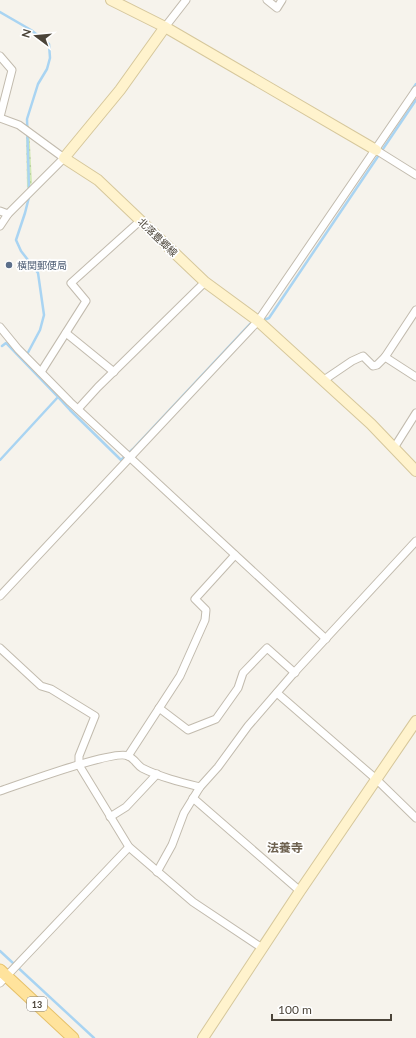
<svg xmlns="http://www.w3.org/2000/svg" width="416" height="1038" viewBox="0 0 416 1038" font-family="Lato,'Noto Sans JP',sans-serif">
  <defs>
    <pattern id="park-dots" width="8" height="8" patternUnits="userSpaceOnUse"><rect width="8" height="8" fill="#d2eab5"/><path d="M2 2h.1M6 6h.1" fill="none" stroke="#b6ca9c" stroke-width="1.8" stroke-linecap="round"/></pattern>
  </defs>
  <rect width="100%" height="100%" fill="#f6f3ec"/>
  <path fill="url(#park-dots)" d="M26,125l3,1 3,57 -5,5z"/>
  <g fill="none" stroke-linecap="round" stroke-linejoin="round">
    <g stroke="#a9d4f2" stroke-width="2.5">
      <path d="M0,12l31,18 18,14 1,14 -3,11 -9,15 -11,35 2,71"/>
      <path d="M412,90l4,-6"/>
      <path d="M261,321l8,-3 147,-218"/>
      <path d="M24,360l16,-30 4,-15 -6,-42 -17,-22 -5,-11 9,-27 4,-16"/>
      <path d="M58,397l12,13 51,50 12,-11 117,-125 4,-1"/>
      <path d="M0,460l58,-63 -52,-54 -4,3"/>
      <path d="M0,951l94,87"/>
    </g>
    <defs>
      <g id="street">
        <path d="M267,0l10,8 5,-8"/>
        <path d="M165,27l21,-27"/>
        <path d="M0,56l12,14 -12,47"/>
        <path d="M0,118l19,7 45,33 -56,56 -8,12"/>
        <path d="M376,150l40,25"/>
        <path d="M0,211l8,3"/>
        <path d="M416,310l-31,47 31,20"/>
        <path d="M0,327l18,22 52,53 256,237"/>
        <path d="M66,333l48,39"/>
        <path d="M41,372l45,-71 -15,-18 70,-63"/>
        <path d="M324,380l28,-19 11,-5 10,10 4,-1 8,-8"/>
        <path d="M78,409l20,-22 107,-105"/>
        <path d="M394,448l22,-35"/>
        <path d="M0,596l258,-275 158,-231"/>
        <path d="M0,648l41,38 10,3 44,27 -16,40v9l50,82 64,55 69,46"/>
        <path d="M277,693l99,86 40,39"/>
        <path d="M159,708l29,22 28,-11 22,-31 5,-15 24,-25 28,25"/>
        <path d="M128,756l52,-80 25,-56 1,-10 -11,-11 40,-44"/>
        <path d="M0,791c18,-6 115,-42 128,-35 6,2 9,9 14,12 18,9 38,14 58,19"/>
        <path d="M193,798l107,93"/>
        <path d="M110,817l16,-10 31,-33"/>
        <path d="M157,872l15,-27 12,-32 16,-26 18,-20 30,-41 45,-52 123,-133"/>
        <path d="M0,983l129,-136"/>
      </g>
      <g id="secondary">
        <path d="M111,0l54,27 -45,63 -56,68 34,22 107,102 53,39 113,103 45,47"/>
        <path d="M165,27l211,123"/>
        <path d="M203,1038l97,-147 116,-170"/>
      </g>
      <path id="primary" d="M0,970l73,68"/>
    </defs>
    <use href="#street" stroke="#c2bbae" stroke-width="9"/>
    <use href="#secondary" stroke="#d6c79b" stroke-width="12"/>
    <use href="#primary" stroke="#e6c16a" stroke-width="13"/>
    <use href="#street" stroke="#fff" stroke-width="7"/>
    <use href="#secondary" stroke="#fff3cd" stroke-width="10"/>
    <use href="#primary" stroke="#ffe39c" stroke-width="11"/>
  </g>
  <circle fill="#5c6f8a" stroke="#fff" stroke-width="1.5" cx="9" cy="265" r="4"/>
  <g text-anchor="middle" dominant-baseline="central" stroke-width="3.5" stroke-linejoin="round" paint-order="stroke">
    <rect fill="#fff" stroke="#817c74" stroke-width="1" x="27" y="997" width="20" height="14" rx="3"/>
    <g font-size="9" font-weight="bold" fill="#4b4439">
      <text x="37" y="1004">13</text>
    </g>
    <g font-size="10" fill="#4b4439" stroke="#fff">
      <text transform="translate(158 237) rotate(44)">北落豊郷線</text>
    </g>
    <g font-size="10" fill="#4e5e75" stroke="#fff" text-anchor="start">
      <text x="17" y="265">横関郵便局</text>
    </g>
    <g font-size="12" font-weight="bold" fill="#6e6250" stroke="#fff">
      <text x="285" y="847">法養寺</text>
    </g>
  </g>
  <g transform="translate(36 36) rotate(286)" stroke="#ffffff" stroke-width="3" paint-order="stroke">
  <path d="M0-3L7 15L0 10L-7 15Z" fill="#4b4439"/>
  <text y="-6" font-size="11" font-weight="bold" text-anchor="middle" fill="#4b4439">N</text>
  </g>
  <path d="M272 1014v6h119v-6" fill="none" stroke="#4b4439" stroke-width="2"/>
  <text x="278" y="1014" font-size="12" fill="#4b4439" stroke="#ffffff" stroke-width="3" paint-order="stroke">100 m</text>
</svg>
